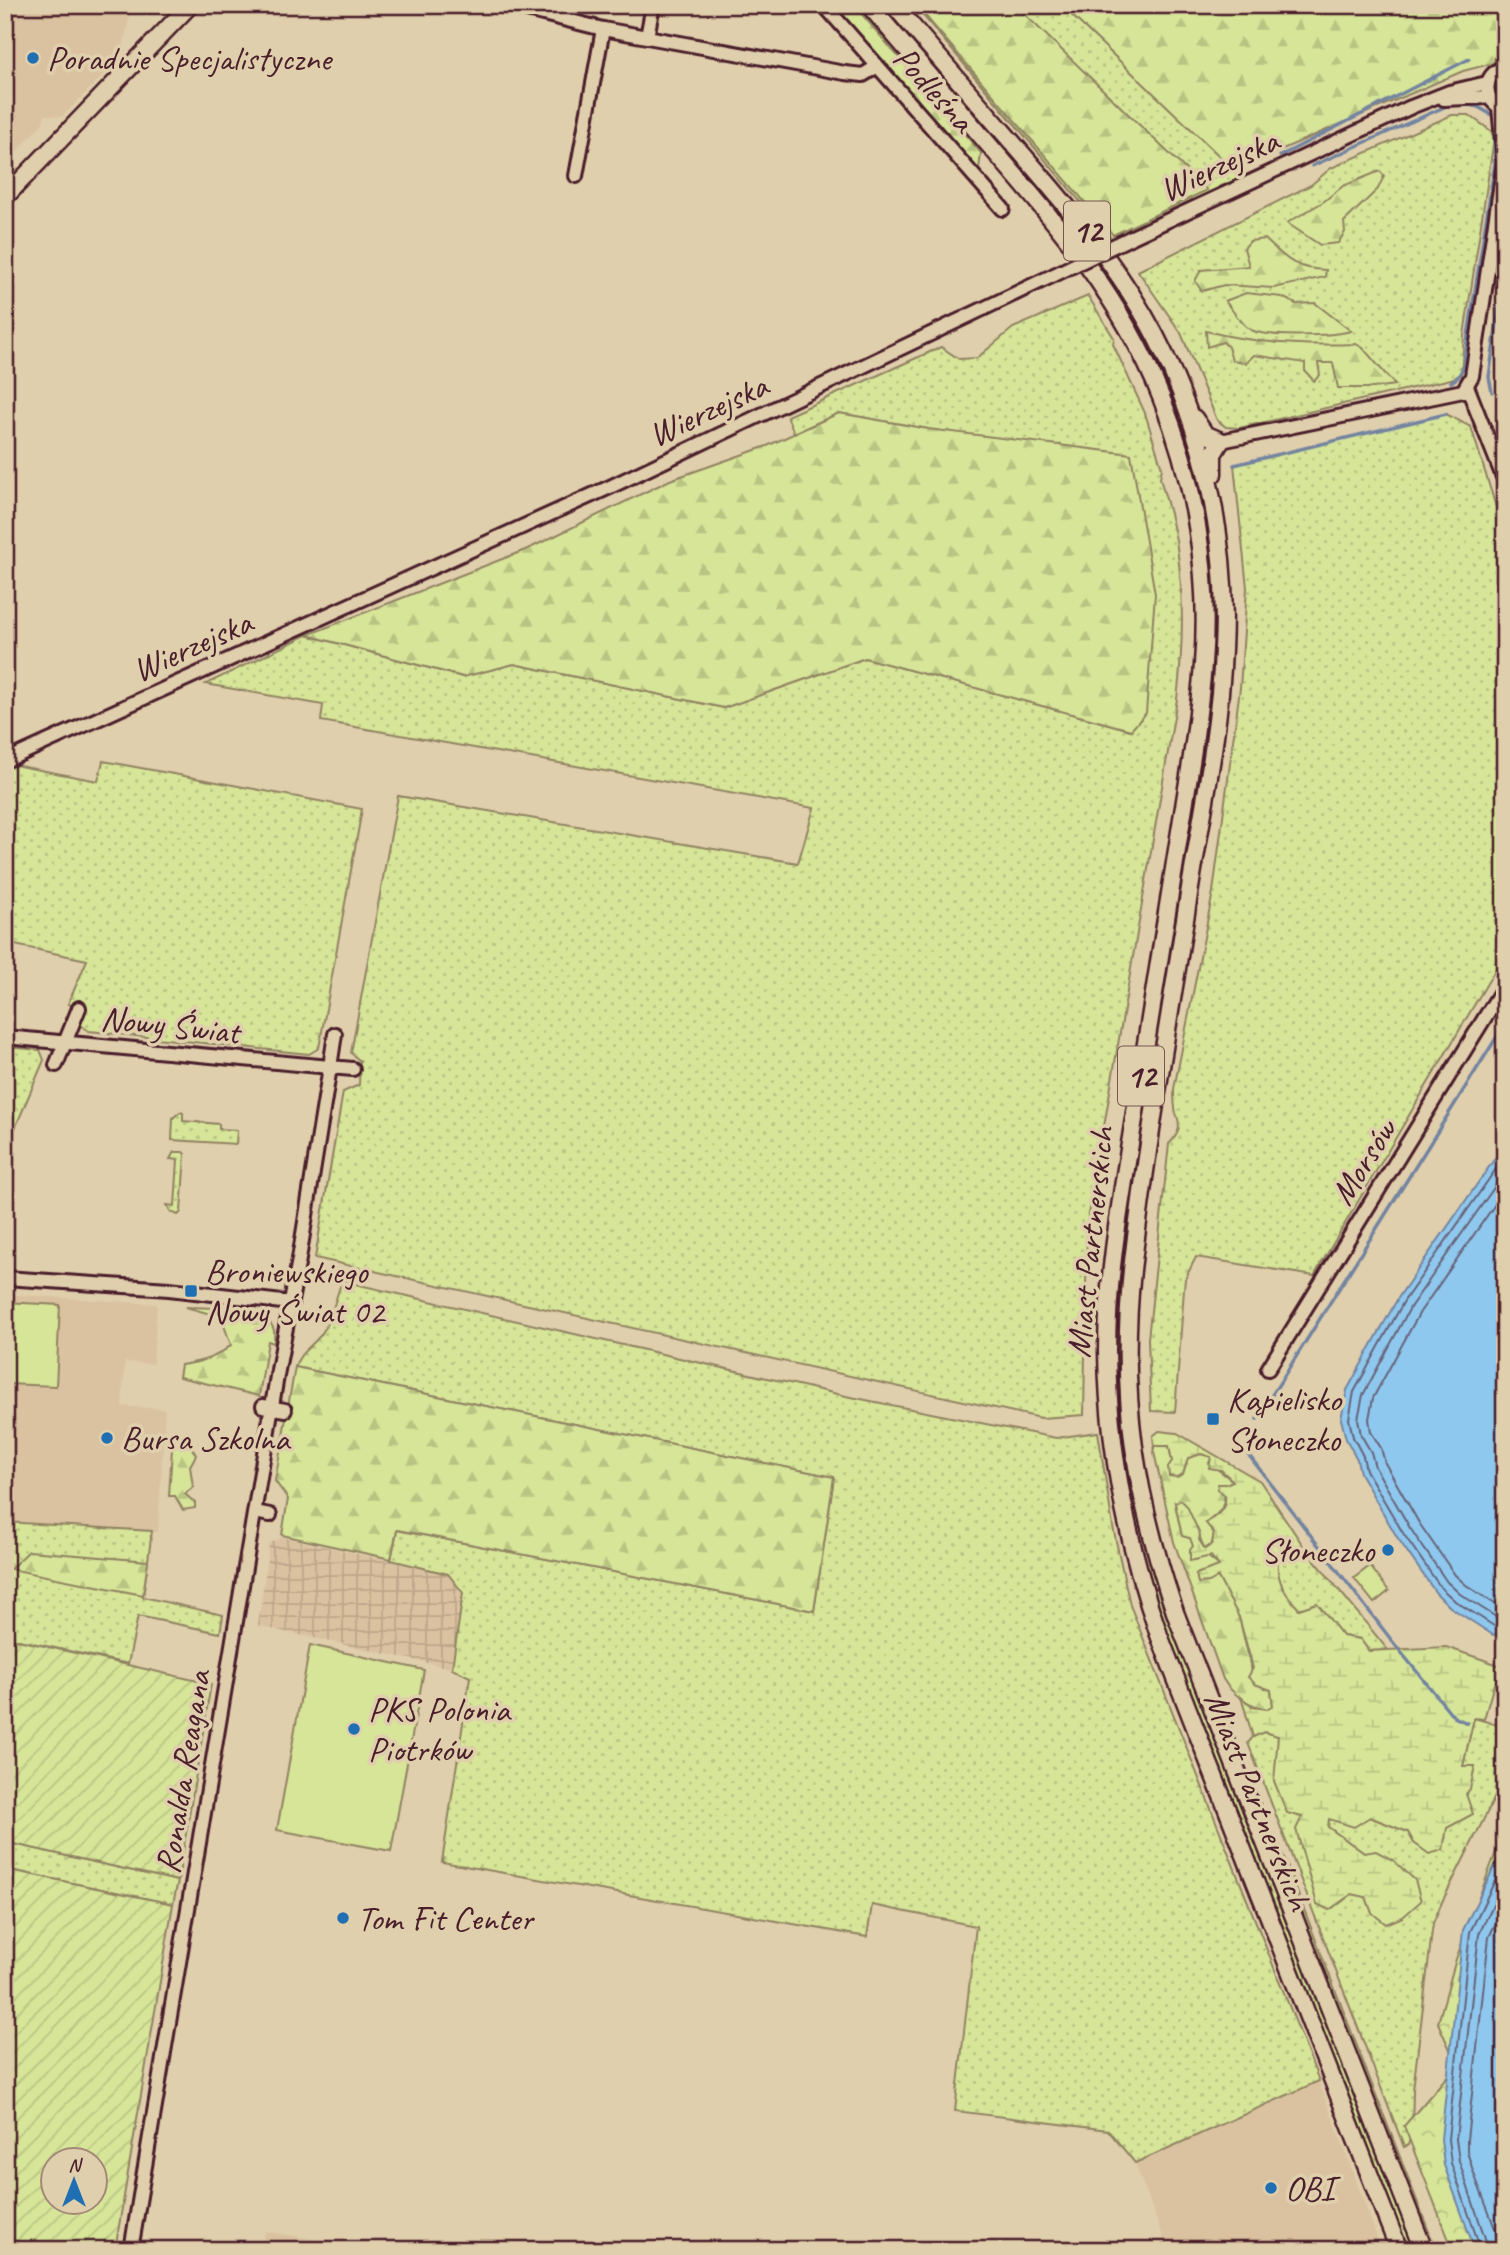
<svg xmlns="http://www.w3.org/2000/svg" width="1510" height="2255" viewBox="0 0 1510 2255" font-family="Caveat,sans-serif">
  <defs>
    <pattern id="industrial-grid" width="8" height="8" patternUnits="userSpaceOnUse" patternTransform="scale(1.75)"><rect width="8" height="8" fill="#dac2a0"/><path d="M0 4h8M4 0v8" fill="none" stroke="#bda68a"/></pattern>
    <pattern id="grass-dots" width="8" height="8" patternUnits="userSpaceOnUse" patternTransform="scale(1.75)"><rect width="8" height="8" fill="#d6e598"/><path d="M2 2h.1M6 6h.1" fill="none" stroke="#b9c483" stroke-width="1.8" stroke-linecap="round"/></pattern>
    <pattern id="forest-firs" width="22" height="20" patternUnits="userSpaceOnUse" patternTransform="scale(1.75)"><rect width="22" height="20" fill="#d6e598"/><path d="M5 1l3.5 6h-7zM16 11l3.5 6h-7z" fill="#b9c483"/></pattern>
    <pattern id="wetland-marsh" width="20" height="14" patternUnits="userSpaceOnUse" patternTransform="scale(1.75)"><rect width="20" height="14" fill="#d6e598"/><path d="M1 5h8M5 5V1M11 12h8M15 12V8" fill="none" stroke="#b9c483"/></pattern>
    <pattern id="park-crowns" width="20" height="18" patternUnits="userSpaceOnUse" patternTransform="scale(1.75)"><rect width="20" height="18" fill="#d6e598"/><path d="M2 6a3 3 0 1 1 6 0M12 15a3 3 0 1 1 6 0" fill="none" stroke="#b9c483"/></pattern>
    <pattern id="garden-furrows" width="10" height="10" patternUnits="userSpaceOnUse" patternTransform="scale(1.75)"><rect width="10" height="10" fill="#d6e598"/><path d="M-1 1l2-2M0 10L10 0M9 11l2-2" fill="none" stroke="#b9c483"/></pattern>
  </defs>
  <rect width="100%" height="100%" fill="#e0cfac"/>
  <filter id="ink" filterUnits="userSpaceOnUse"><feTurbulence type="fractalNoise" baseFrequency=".0143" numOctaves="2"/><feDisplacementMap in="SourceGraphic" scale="14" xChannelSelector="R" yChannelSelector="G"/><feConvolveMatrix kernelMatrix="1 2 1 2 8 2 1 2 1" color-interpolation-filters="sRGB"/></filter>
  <g filter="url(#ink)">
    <g fill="#dac2a0">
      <path d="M5,5h127l-11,52 -59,60 -17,-2 -2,8 -38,41z"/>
      <path d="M5,1294l152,10 -4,60 -28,-2 -3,44 43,3 -7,123 -153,-10z"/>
      <path d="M1319,2081l63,169h-214l-33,-87z"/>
      <path d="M265,2231l109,19h-112z"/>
    </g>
    <path fill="url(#industrial-grid)" d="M282,1537l167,37 14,19 -12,75 -193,-42 11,-82z"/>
    <g fill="url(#grass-dots)" stroke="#908262" stroke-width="2">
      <path d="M877,5h9c45,52 90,105 134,158 42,49 83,97 116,152 46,79 73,171 80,262 4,52 -2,103 -7,154l-85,546 -4,46 2,87 -5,1 -3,-78 8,-90 37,-240 49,-447 -81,-243 -23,-37 -30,-41z"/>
      <path d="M914,5h147l182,173 -131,61z"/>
      <path d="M1452,115h17l22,16 3,8 -30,196 -3,40 -10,4 -212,49 -13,-1 -9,-7 -36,-87 -43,-62 173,-86 20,-17z"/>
      <path d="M1088,296l26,42 -1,6 32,69 17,55 -2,10c6,22 14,46 17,69 7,50 6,102 0,152l-90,527 -3,189 -43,3 -726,-160 28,-166 16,-7 1,-24 -9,-8 47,-257 400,67 16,-55 -493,-87 2,-16 -117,-21 101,-49 155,42 52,-13 210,44 141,-50 266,72 -203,-301 -89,-16 -45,20 -7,-17 154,-69 18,12 18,-1 36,-30z"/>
      <path d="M1446,414l25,13 25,80 9,16v430l-191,323 -118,-19 -11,22 -1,10 -9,123 -24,-1 -3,-72 21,-195c11,-11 12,-18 7,-31 -2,-7 -2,-17 -2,-24l39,-197 27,-204 7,-100 -13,-123z"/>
      <path d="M103,761l259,48 -43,239 -10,6 -220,-23 -10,-7 7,-14 -18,-6 19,-44 -82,-17v-174l9,-4 84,16z"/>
      <path d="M5,1047l35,3 4,10 -39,92z"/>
      <path d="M180,1112l3,1v8l36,3v5l18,1 -1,14 -64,-4 1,-22z"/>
      <path d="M174,1152h9l2,2 -4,58 -3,3 -7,-3 -4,-7 8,1 3,-46 -8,-1z"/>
      <path d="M342,1281l504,115 210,42 42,-6 15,95 17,78 189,476 -184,82 -27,-33 -153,-19 21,-185 -104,-21 -5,32 -425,-75 28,-185 -18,-9 11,-75 -15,-19 -57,-14 6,-30 417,81 20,-134 -539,-110c6,-19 22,-22 30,-39 8,-14 11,-32 17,-47z"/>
      <path d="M1125,1434l8,55 13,52 271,709h-10l-255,-653 -18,-66 -15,-96z"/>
      <path d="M5,1522l147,9 -9,66 80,18 -3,18 -82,-17 -10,48 -123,-27z"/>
      <path d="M1304,1547l84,103 -19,1 -9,-12 -17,-3 -26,-32 -18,5c-15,-15 -25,-32 -21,-53l9,-4 12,2z"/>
      <path d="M1474,1718l31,9v50l-63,125 -9,21 -20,167 -1,42 -4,13 -4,2 -156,-404 5,-6 10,-5 15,4 25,81 36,87 13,-10 14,3 6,16 -8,-60 -36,-26 1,-9 40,-1 39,15 6,11 47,-24 13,-53h-11z"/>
      <path d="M5,1842l173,39 -5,23 -168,-35z"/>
      <path d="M1279,1845l154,397 -10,-15 -148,-381z"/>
    </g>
    <g fill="url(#forest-firs)" stroke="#908262" stroke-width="2">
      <path d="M832,5h22l127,148 -3,24z"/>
      <path d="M916,5h99l192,185 -94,45z"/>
      <path d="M1061,5h444v44l-9,4 -2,10 -31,8 -229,99z"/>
      <path d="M1380,171l4,5 -6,13 -34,33 1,10 -7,11 -18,2 -33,-22 36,-21 20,-16z"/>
      <path d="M1265,239c22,21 30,30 61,31l-1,7 -51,11 -50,-3 -22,6 -7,-10 6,-11 48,-4 -5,-18 6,-7z"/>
      <path d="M1246,293l36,4 14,7 19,-1 36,28c-18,5 -83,7 -100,-1 -11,-6 -18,-20 -26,-29z"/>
      <path d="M1206,331c50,13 99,15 150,13l7,4 32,37 -22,3h-35l-5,-25h-15l2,12 -6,6 -9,-10v-8l-51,-8 -8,8 -14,-3 -4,-13 -5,-5 -16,5z"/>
      <path d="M839,413l89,16 203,25 24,140 -9,119 -15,17 -266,-72 -141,50 -210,-44 -51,13 -156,-42 221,-86 142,-69 97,-34z"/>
      <path d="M186,1307c22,1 66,0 83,15 7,6 5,13 5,21l-6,-2 -9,55 -80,-19 2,-12c19,-3 36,-7 50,-20l-10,-28z"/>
      <path d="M295,1367l539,110 -20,134 -417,-81 -6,29 -109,-24 6,-36 -13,-18z"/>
      <path d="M173,1434l16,9 7,12 -6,11 3,21 -8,7 10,9v5l-12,2 -8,-14h-6z"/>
      <path d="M1161,1445l8,1 3,15 13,3 3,-6 13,-4 11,3 -3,6 24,18 -7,3c-3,23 0,24 -20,39l8,10 -2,11 -7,5c-5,-7 -5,-15 -9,-22 -6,-9 -14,-17 -21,-24l7,33 8,2c5,13 20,18 30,29l-24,7 2,8 20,-5 21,40 16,67 16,6 2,16 -6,3c-17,-3 -35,-14 -44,-30l-49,-137 -20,-90v-6z"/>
      <path d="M29,1551l119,10 -5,34 -133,-26z"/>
    </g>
    <path fill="url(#wetland-marsh)" stroke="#908262" stroke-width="2" d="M1159,1431l18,2 83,48 44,66 -5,7 -12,-2 -8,4c-5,21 5,38 20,53l18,-6 26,33 17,3 9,12 77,-4 50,17 9,6v13l-11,1 -10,35 -10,-1 -11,48h12l-5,23 -4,5 7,20 -26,14 -4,22 -14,4 -15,-11 -6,-11 -38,-15 -16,10 -25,-8 -1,8 36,26 12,-2 17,9 22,20 6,21 -18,16 -17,7 -14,-11 -6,-16 -14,-3 -23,16 -12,-6 -21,-75 6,-12 -15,-4 -13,-32 4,-45 -14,-4 -11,5 -12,-40 11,10 15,2 6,-4 -2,-15 -16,-6 -7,-7 5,-9 -14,-51 -21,-40 -9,5 -11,1 -2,-9 23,-8 -8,-10 -21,5v-11l3,-4 -3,-8 -8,-2 -7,-33 6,-3 6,6 13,29 -1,5 6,9 7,-5 2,-11 -8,-10c11,-8 21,-13 19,-28l-8,-6 1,-5h8l7,-3 -12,-11 -12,-2 2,-11 -10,-3 -13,4 -5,16 -6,3 -8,-1 -1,-9 4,-6 -3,-15h-15l-1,-10z"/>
    <path fill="url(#park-crowns)" stroke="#908262" stroke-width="2" d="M1505,1828v422h-52l-49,-124 53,-61 -19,-42 18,-64z"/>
    <g fill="url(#garden-furrows)" stroke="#908262" stroke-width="2" fill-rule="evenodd">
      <path d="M5,1637l206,47 -33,197 -173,-39z"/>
      <path d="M5,1869l168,35 -58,346h-57l-53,-11zM52,2160h42v42h-42z"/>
    </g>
    <g fill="#d6e598" stroke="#908262" stroke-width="2">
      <path d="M5,1302l55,3 -4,81 -51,-2z"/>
      <path d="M1370,1566l19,25 -15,12 -20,-25z"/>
      <path d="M310,1645l114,25 -33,181 -114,-21z"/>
    </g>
    <g fill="#8fc8ee" stroke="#7384a0" stroke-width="2">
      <path d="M1505,1144v488l-12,3 -43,-28 -14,-14 -39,-56 -37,-64 -3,-14 -11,-20 -5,-20 6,-29 51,-92z"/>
      <path d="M1505,1845v405h-30l-31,-85 -3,-26 22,-209z"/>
    </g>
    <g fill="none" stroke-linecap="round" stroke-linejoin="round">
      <g stroke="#666379" stroke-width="2">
        <path d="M1505,1156l-101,145 -50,91 -5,27 4,18 10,19 3,14 37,63 38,55 14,13 39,25h11"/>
        <path d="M1505,1172l-94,134 -48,89 -5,24 3,16 10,17 4,15 35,61 37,54 13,12 36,23h9"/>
        <path d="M1505,1190l-85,122 -47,86 -4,21 2,13 10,16 4,15 34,60 36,52 11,10 32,21h7"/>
        <path d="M1481,2250l-30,-87 -3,-24 22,-207 35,-72"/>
        <path d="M1489,2250l-30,-89 -3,-22 23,-205 26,-54"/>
        <path d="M1500,2250l-1,-11 -26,-68 -6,-20v-11l22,-203 16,-33"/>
      </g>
      <g stroke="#7384a0" stroke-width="3.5">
        <path d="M1465,104l13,3 14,8"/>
        <path d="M1280,156l189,-97"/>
        <path d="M1312,166l139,-62"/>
        <path d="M1451,382l7,-5 5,-9 32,-205 -1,-28"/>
        <path d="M1492,392l-3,-15 16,-109"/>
        <path d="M1234,465l212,-51"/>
        <path d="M1257,1419l248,-395"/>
        <path d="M1244,1449l152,197 58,71 13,6"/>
      </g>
      <defs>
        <g id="minor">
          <path d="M507,5l96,24 242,44 18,2 13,-8"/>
          <path d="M824,5l179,204"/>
          <path d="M647,37l6,-32"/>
          <path d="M1505,67c-24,7 -23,35 0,42"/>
          <path d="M1444,99l45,-2"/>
          <path d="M1499,107l5,54"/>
          <path d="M576,176l27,-147"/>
          <path d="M1132,237l279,-130 38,-15 38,-9"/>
          <path d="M1467,386l38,96"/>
          <path d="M1221,441l242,-50 9,-15 33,-220"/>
          <path d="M5,761l605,-274 444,-212"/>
          <path d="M335,1034l-5,33 23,2"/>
          <path d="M5,1037l325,30 -31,192 -21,111 -147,880"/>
          <path d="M56,1065l23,-57"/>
          <path d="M5,1278l164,11 122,14"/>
          <path d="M1268,1369l237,-384"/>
          <path d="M263,1406l22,4"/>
          <path d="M255,1512l15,3"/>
        </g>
        <g id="major">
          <path d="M869,5c40,47 80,94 120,140 68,78 134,155 172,252 34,84 49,177 42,267 -5,65 -17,128 -27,192 -14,89 -29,179 -43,269 -12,75 -26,150 -26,226 1,98 20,192 52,284l240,615"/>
          <path d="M894,5c39,46 78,91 117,136 53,61 106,122 144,194 49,95 74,207 68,314 -3,80 -20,160 -33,239 -20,127 -43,254 -58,382 -13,127 3,225 44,345l248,635"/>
          <path d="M5,197l185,-192"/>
          <path d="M1194,418l11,16 16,7 -8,13v20"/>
        </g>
      </defs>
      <use href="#minor" stroke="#4a1f2b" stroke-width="18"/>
      <use href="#major" stroke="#4a1f2b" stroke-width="21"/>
      <use href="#minor" stroke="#e0cfac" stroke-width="12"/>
      <use href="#major" stroke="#e0cfac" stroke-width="16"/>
      <defs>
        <path id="minor-bridge" d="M1054,275l78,-38"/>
      </defs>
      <use href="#minor-bridge" stroke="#4a1f2b" stroke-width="18" stroke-linecap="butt"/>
      <use href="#minor-bridge" stroke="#e0cfac" stroke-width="12"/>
    </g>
  </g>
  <g fill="#1f6fb2" stroke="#e0cfac" stroke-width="2.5">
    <circle cx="33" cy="58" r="7"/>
    <rect x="184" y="1284" width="14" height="14" rx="3.5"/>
    <rect x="1206" y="1412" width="14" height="14" rx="3.5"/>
    <circle cx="107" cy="1438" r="7"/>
    <circle cx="1388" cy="1550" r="7"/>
    <circle cx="354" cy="1729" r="7"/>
    <circle cx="343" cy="1918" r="7"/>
    <circle cx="1271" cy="2188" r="7"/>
  </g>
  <g text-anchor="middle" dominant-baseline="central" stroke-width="7" stroke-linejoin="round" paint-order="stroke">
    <g fill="#e0cfac" stroke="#775452" stroke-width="2">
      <rect x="1064" y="201.5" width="46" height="59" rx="5"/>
      <rect x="1118" y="1046.5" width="46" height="59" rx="5"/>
    </g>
    <g font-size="33" font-weight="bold" fill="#4a1f2b">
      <text x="1087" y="231">12</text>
      <text x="1141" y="1076">12</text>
    </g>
    <g font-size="35" fill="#4a1f2b" stroke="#e0cfac" text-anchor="start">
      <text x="47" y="58">Poradnie Specjalistyczne</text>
      <text x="205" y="1271">Broniewskiego<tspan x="205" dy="40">Nowy Świat 02</tspan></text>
      <text x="1227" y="1399">Kąpielisko<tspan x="1227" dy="40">Słoneczko</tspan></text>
      <text x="121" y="1438">Bursa Szkolna</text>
      <text x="1374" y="1550" text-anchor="end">Słoneczko</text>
      <text x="368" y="1709">PKS Polonia<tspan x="368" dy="40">Piotrków</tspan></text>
      <text x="357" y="1918">Tom Fit Center</text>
      <text x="1285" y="2188">OBI</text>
    </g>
    <g font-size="35" fill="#4a1f2b" stroke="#e0cfac">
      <text transform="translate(934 89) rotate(48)">Podleśna</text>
      <text transform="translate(1219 165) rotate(-25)">Wierzejska</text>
      <text transform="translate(708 410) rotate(-25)">Wierzejska</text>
      <text transform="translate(192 646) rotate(-24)">Wierzejska</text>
      <text transform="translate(170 1025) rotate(6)">Nowy Świat</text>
      <text transform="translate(1363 1162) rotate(-58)">Morsów</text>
      <text transform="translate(1090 1242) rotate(-84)">Miast Partnerskich</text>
      <text transform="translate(183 1772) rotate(-81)">Ronalda Reagana</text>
      <text transform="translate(1258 1801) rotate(68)">Miast Partnerskich</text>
    </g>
  </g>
  <rect width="1510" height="2255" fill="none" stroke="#e0cfac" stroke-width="28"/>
  <rect x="14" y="14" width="1482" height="2227" fill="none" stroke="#4a1f2b" stroke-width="2.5" filter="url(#ink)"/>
  <g transform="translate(74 2181)"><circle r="33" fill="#e0cfac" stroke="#a48978" stroke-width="2"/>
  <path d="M0-5L12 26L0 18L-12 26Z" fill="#1f6fb2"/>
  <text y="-10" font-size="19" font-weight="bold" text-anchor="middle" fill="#4a1f2b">N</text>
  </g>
</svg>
